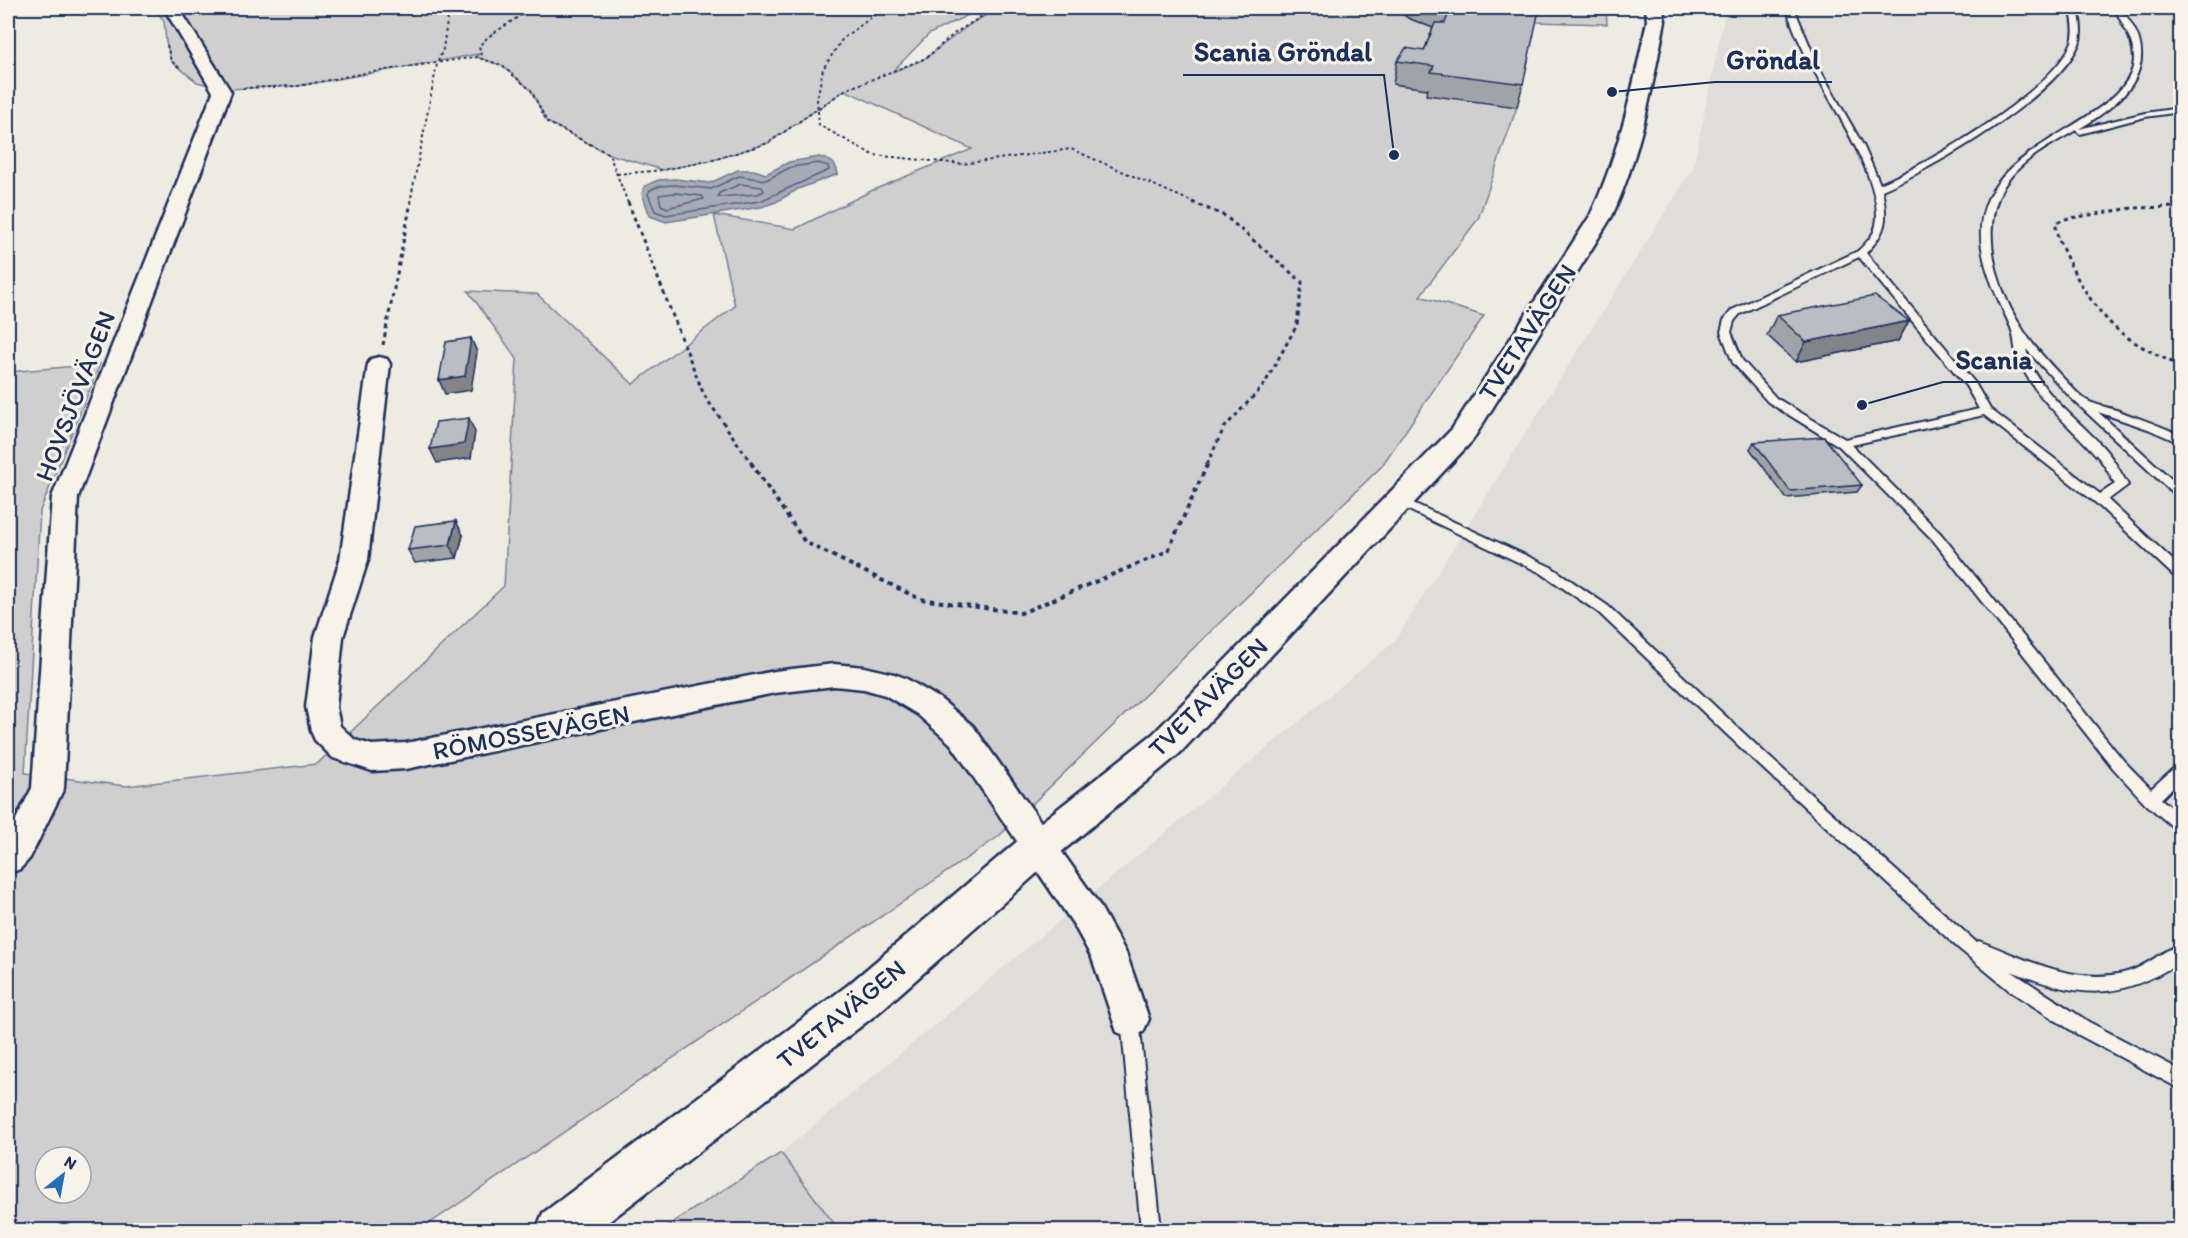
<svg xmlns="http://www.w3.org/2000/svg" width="2188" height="1238" viewBox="0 0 2188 1238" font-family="Itim,sans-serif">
  <rect width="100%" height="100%" fill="#eeebe2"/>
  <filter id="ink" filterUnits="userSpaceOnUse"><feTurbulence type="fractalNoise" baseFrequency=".0167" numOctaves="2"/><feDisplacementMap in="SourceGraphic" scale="12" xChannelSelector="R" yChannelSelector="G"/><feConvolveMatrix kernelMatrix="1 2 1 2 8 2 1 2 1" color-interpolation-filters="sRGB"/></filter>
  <g filter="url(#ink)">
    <path fill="#deddd8" d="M1726,8h454v1222h-1341l-58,-77 613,-511 299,-474z"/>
    <g fill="#cfcfcf" stroke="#757f96" stroke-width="1.5" fill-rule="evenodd">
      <path d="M155,8h827l-53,26 -37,38c11,-5 25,-8 35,-15 28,-20 42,-37 76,-49h392l13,10 38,14 -52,52 35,5 88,18 -39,112 -58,77 64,20 -103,151 -383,370 -578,393h-412v-858l92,-8 -60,147 -15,262 101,13 191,-22 187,-178 13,-227 -49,-68 69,3 96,90 102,-78 -21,-91 81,14 76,-38 101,-42 -127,-59 -77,53 -55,17 -50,10 -54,-16 -62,-32 -16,-32 -30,-25 -25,-8 3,-3 -181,32 -74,3 -27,-7 -26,-21 -5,-20 -2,-20zM45,1157h36v36h-36z"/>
      <path d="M1518,8h88l1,16 -72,-2z"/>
      <path d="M781,1153l58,77h-178z"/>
    </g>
    <path fill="#a6abb5" stroke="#6e7992" stroke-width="1.5" d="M819,157c11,3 17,5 19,17l-40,15 -22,13 -15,5 -95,15 -16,-6 -8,-22 3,-8 13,-6 17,-1 35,4 28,-13h16l12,4 23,-12z"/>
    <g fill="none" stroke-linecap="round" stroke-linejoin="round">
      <g stroke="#536181" stroke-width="1.5">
        <path d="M818,163l10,3 1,4 -69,31 -94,14 -11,-4 -7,-17 2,-4 10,-4 15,-1 36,4 28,-13 27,4 25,-13z"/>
        <path d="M741,184l21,3 2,4 -6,3 -40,3 1,-4z"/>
        <path d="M675,193l27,3 2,3 -37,9 -6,-3 -2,-10z"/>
      </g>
      <defs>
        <g id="service">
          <path d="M1787,8h7l25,60 45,79 16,37c49,-20 170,-91 191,-140 5,-11 2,-25 -1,-36h8c2,11 5,25 1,36 -23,53 -145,124 -197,146 6,29 5,42 -16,63l109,130 15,26 110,85 15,-10c-5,-9 -10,-19 -17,-27 -28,-32 -62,-57 -80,-98 -4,-9 -3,-21 -7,-31 -8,-19 -18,-38 -24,-58 -28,-90 44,-116 105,-157 16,-11 36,-26 41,-46 5,-23 -11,-41 -18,-59h6c6,9 15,21 18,32 12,42 -29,70 -60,89l66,-16 35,-5v4l-35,5 -65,17 -4,-4c-25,15 -56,30 -72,56 -25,41 -8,101 16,139 11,19 28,37 43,53 7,7 15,17 23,22 8,5 21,7 30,10 22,8 43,15 64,25v8l-32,-14 -50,-17 82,75v10l-4,-1 -106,-99 -44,-48c10,45 55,70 82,104 8,10 14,22 20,32l-20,15 72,67v11l-5,-1 -79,-74 -112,-88 -132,30 89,89 182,226 28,29 24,-22 5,-2v15l-19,19 19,15v15l-6,-1 -28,-24 -33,-36 -180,-228 -94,-94 -71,-44 -35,-39 -12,-31 3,-12 8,-10 126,-59c7,-7 16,-15 18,-26 11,-54 -75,-157 -89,-217zM1859,257l107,129 13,23 -134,30 -69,-41 -34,-38 -11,-28 3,-11 6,-7z"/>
          <path d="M2163,8h9l8,4v4z"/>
          <path d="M1398,496l153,71 57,39 160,150 208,186 3,-1c47,18 95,45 148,31 19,-5 34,-21 53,-27v17c-63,40 -101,36 -169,9l78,51 91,48v19l-103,-55 -67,-43 -53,-44 -199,-183 -160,-152 -57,-39 -147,-70 -2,-3 2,-3z"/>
          <path d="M1130,1011l6,2 3,6 22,211h-20l-20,-211 3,-6z"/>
        </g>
        <g id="minor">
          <path d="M164,8h15l52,84 -153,405 -14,291 -34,70 -10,11 -12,5v-39l24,-47 20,-291 161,-405z"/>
          <path d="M379,357l8,2 3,5 -22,196 -25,77 -7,70 4,19 15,14 17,5 34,-2 369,-72 59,-7 30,3 30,7 11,4 34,20 34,28 125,177 28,50 23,66 -6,13 -13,5 -13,-5 -25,-74 -18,-33 -123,-181 -34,-30 -32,-19 -21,-6 -30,-3 -59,7 -369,76 -34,2 -39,-13 -18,-18 -4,-9 -5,-24 9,-70 25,-77 28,-196 3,-5z"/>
        </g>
        <path id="secondary" d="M1646,8h17l2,13c-13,67 -24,132 -53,195l-140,225 -293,313 -125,104 -176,155 -280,217h-62l7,-17 305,-228 178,-151 127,-100 299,-305 138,-213c29,-62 43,-128 57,-195z"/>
      </defs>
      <use href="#service" stroke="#1b2f5e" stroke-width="4"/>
      <use href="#minor" stroke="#1b2f5e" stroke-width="5"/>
      <use href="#secondary" stroke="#1b2f5e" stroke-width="5"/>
      <g stroke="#1b2f5e" stroke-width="2" stroke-dasharray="3 3" stroke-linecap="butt">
        <path d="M532,8l-44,29 -9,9 2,8 -5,3 25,8 30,25 16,32 62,32 19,49"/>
        <path d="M923,8l-44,4 -36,26 -20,31 -6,30 2,26 54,30 89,9 109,-15 124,54"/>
        <path d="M167,45l4,16 10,8"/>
        <path d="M243,88l55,-2 67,-13 111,-16"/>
        <path d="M617,174l46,-4 50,-10 55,-17 77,-53 81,-32 29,-25 32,-20 16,-5"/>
        <path d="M410,203l27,-139 6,-15 6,-41"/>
      </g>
      <g stroke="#1b2f5e" stroke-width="3" stroke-dasharray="4 4" stroke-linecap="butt">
        <path d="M628,202l76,193 48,69"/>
        <path d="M1192,202l33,14 77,66 -5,43 -33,60 -40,43 -17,36"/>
        <path d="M2180,207l-48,1 -67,11 -9,4v8c10,32 37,79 64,101 18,14 39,24 60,34"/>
        <path d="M383,345l28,-143"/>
      </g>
      <path stroke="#1b2f5e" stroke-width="4" stroke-dasharray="4.5 4.5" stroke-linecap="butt" d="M751,463l54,79 115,57 101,14 147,-62 40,-88"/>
      <use href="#service" fill="#f7f3e8" fill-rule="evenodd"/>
      <use href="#minor" fill="#f7f3e8" fill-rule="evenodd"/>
      <use href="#secondary" fill="#f7f3e8" fill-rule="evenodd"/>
    </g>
    <g fill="#a0a3a7" stroke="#1b2f5e" stroke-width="1.5">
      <path d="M1395,8h124l4,76 -6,23 -91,-12 2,-6 -35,-5 4,-23 27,-10 9,-23 -25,-10z"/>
      <path d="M1777,315l132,6 -11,20 -102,21 -29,-27z"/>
      <path d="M1754,442l108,43 -5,7 -71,6 -36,-49z"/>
      <path d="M463,535l-6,23 -42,5 -7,-13z"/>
    </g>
    <g fill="#828488" stroke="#1b2f5e" stroke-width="1.5">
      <path d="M1909,321l-11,20 -102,21 10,-20z"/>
      <path d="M471,338l6,14 -6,38 -26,4 -6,-14z"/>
      <path d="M469,418l6,14 -4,26 -34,5 -7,-14z"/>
      <path d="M456,521l7,14 -6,23 -7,-13z"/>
    </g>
    <g fill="#babdc2" stroke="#1b2f5e" stroke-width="1.5">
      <path d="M1443,8h76l20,2 -16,74 -92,-12 3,-6 -37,-5 9,-13 18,3 11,-28h10l5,-13z"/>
      <path d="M1875,296l34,25 -103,21 -29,-27z"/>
      <path d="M471,338l-6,38 -26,4 7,-38z"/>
      <path d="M469,418l-5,26 -34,5 6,-27z"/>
      <path d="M1824,437l38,48 -72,6 -36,-49z"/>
      <path d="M456,521l-6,24 -42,5 7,-24z"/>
    </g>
  </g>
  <g text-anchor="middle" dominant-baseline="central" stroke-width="6" stroke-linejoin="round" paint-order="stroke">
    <g font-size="26" fill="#1b2f5e" stroke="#f7f3e8">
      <text transform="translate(1527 332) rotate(-57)">TVETAVÄGEN</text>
      <text transform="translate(75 396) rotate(-69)">HOVSJÖVÄGEN</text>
      <text transform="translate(1208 697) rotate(-45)">TVETAVÄGEN</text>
      <text transform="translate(531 732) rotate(-11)">RÖMOSSEVÄGEN</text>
      <text transform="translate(841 1014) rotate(-39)">TVETAVÄGEN</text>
    </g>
  </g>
  <path fill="none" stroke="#1b2f5e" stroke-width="2" d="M1394 155L1384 75H1183M1612 92L1715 82H1832M1862 405L1943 382H2045"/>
  <g fill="#1b2f5e" stroke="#f7f3e8" stroke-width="2">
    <circle cx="1394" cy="155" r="6"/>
    <circle cx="1612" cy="92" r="6"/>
    <circle cx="1862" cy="405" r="6"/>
  </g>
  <g font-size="27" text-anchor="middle" font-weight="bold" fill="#1b2f5e" stroke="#f7f3e8" stroke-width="6" stroke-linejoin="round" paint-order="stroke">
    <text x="1283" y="61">Scania Gröndal</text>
    <text x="1773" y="69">Gröndal</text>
    <text x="1994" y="369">Scania</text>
  </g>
  <rect width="2188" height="1238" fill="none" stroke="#f7f3e8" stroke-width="30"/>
  <rect x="15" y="15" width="2158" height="1208" fill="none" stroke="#1b2f5e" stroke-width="2" filter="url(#ink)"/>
  <g transform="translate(63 1175) rotate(31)"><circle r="28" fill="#f7f3e8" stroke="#9fa5b1" stroke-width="1.5"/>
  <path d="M0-4.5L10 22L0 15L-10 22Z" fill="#1f6fb2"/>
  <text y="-9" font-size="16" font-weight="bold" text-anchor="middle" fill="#1b2f5e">N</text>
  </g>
</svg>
